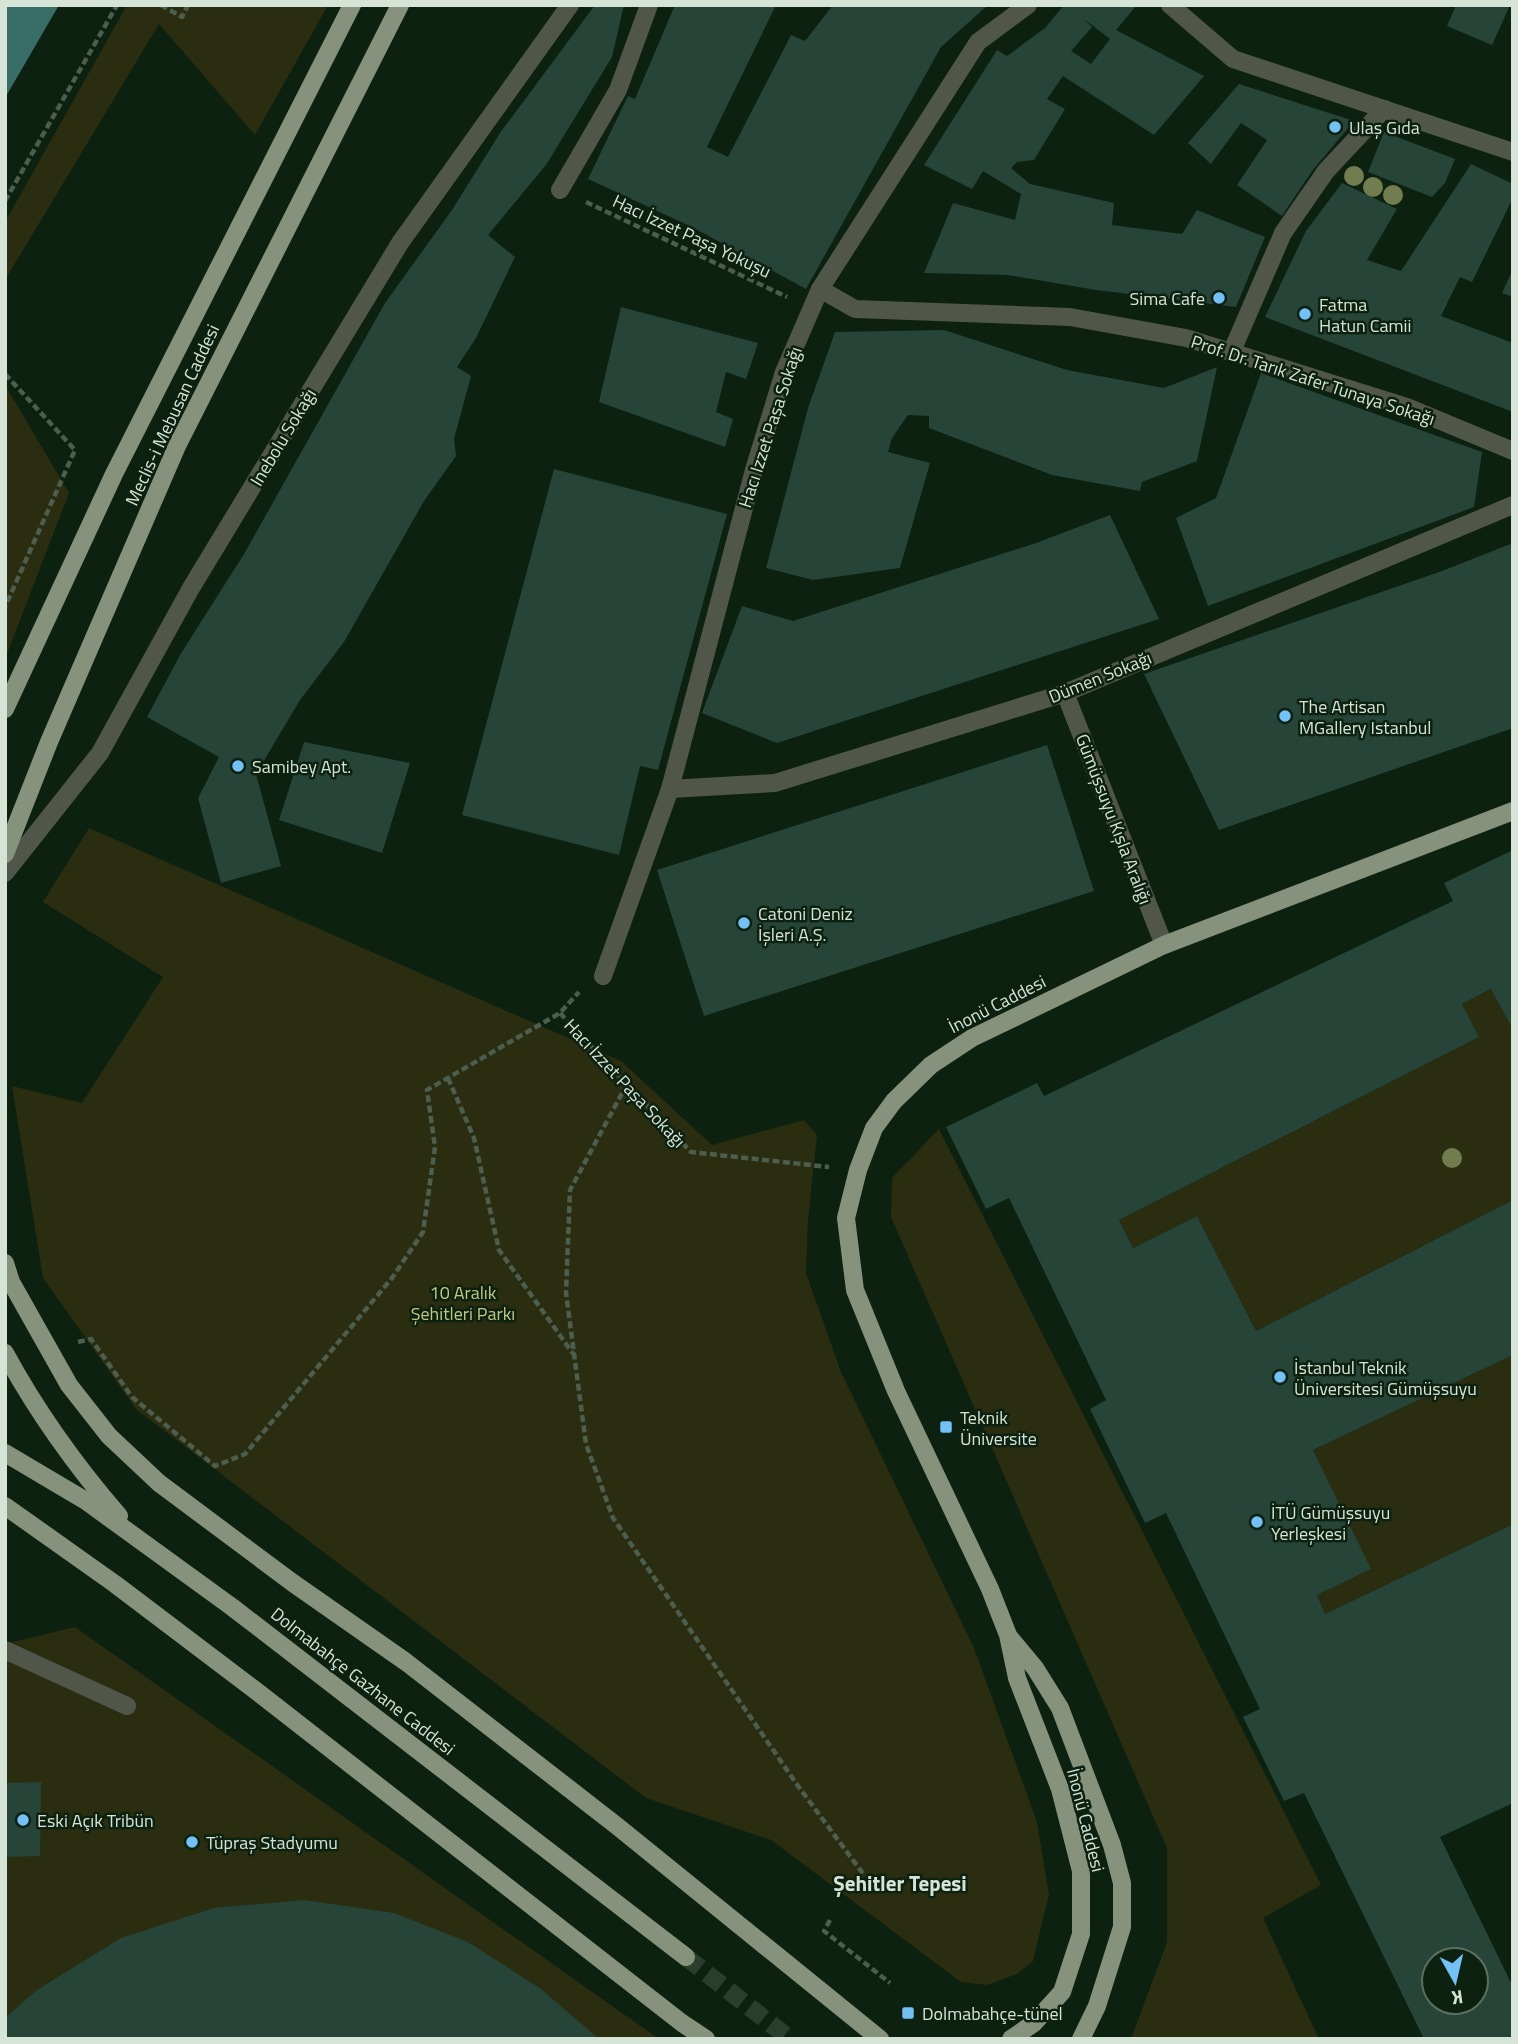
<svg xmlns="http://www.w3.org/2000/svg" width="1518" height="2044" viewBox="0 0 1518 2044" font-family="'Titillium Web',sans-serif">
  <rect width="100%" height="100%" fill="#0c210f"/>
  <g fill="#2b2d10">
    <path d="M127,5h201l-73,130 -96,-111 -154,256v-58z"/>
    <path d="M5,385l64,108 -64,166z"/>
    <path d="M89,828l532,233 91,84 92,-25 13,15 -9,84 -2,54 35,99 133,276 63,174 12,72 -16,67 -16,13 -30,11 -26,-3 -190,-142 -125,-42 -510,-389 -93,-131 -31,-192 70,17 81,-126 -120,-75z"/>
    <path d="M1491,989l22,41v170l-257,131 -59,-115 -64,32 -14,-28 360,-183 -17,-33z"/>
    <path d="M939,1129l382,756 -58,33 56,121h-188l36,-97v-94l-276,-631 1,-39z"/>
    <path d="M1513,1355v169l-188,90 -8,-19 53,-26 -57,-119z"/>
    <path d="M75,1627l584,412h-654v-395z"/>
  </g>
  <path fill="#386e67" d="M5,5h54l-54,93z"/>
  <g fill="#264438" fill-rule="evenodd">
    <path d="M595,5h29l-12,52 -66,108 -58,70 27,22 -39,81 -19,29 14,9 -17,63 2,17 -32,45 -80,141 -44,58 -44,74 25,92 -60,17 -23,-85 21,-41 -72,-40 33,-62 64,-101 141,-251 67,-93 48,-77z"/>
    <path d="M675,5h101l-69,142 21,10 63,-122 14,6 28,-36h155l-47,42 -135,242 -114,-62 -104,-48 40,-83 7,3z"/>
    <path d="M1064,5h73l-21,25 88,46 -50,59 -91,-59 -16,23 18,10 -31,51 -17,2 -6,6 19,16 84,19 -2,22 70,9 15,-24 68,27 -29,70 -140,-17 -88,-15 -84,-2 29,-70 62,17 6,-26 -38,-23 -11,18 -48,-24 73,-115 10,6 38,-28zM1084,19l26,20 -19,25 -20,-13 21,-24z"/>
    <path d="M1456,5h54l-18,40 -45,-19z"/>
    <path d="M1239,84l115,37 -42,50 -30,45 -45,-31 30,-45 -26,-17 -30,41 -23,-21z"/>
    <path d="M1384,132l71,27 -10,24 -13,14 -64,-25z"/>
    <path d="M1471,164l42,20v14l-41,84 -12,-5 -19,39 72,27v69l-248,-95 41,-86 36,-48 55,26 -30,51 34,11z"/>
    <path d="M1513,269v28l-11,-4z"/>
    <path d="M621,307l137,36 -12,36 -20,-7 -10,40 17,7 -8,28 -126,-45z"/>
    <path d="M944,330l123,40 97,18 53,-21 -20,94 -55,21 -2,9 -88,-16 -123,-47v-12l-21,-1 -16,23 -4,14 42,11 -30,105 -87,12 -47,-12 42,-160 27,-76z"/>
    <path d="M1261,373l221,79 -8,55 -266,99 -32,-88 40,-20z"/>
    <path d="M554,469l173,45 -69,256 -18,-4 -21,89 -157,-40z"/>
    <path d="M1110,515l49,104 -382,124 -75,-30 40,-107 51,15 243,-78z"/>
    <path d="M1513,543v185l-294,102 -75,-156 298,-103z"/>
    <path d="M304,742l106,21 -28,90 -103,-33z"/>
    <path d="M1047,745l47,146 -390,125 -47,-146z"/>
    <path d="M1513,850v180l-22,-41 -29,15 17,33 -360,183 14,28 64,-32 59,115 257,-131v155l-200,95 58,119 -54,26 8,19 188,-90v279l-73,34 73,150v52h-89l-120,-246 -20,8 -41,-84 17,-8 -94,-196 -21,10 -55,-114 16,-9 -97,-202 -23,11 -40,-82 91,-44 7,13 409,-195 -9,-18zM1434,1960h42v42h-42z"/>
    <path d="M41,1782l-1,74 -35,1v-74z"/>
    <path d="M304,1900l90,13 74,29 73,47 58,50h-594v-21l32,-28 84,-52 93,-30z"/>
  </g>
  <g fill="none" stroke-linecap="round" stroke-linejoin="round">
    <path stroke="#2a3e2d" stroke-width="18" stroke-dasharray="18 9" stroke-linecap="butt" d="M686,1957l104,82"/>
    <g stroke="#4c5e4e" stroke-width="4.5" stroke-dasharray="7 3.5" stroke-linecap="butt">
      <path d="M161,5l21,12 6,-12"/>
      <path d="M5,201l112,-196"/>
      <path d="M586,202l201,95"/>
      <path d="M5,374l70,76 -70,157"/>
      <path d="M560,1013l131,139 138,15"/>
      <path d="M448,1078l26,60 25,112 75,105"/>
      <path d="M627,1084l-57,106 -4,103 20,151 27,74 185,268 66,89"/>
      <path d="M78,1342l13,-3 41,58 83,69 30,-12 147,-176 31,-46 12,-85 -8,-57 133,-77 19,-21"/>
      <path d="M830,1920l-6,11 66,52"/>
    </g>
    <path stroke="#51564b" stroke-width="18" d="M5,1650l122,56"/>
    <g stroke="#51564b" stroke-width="18">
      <path d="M1170,5l63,54 280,93"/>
      <path d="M560,190l58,-100 31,-85"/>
      <path d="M820,289l35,20 215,8 116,21 221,69 106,44"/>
      <path d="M1232,351l51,-118 43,-62 58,-62"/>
      <path d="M1065,693l99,252"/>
      <path d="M670,789l105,-6 290,-90 448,-188"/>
      <path d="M5,873l95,-120 91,-165 209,-345 170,-238"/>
      <path d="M603,976l67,-187 84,-319 30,-98 36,-83 158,-247 50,-37"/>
    </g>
    <g stroke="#86927b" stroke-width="18">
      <path d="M5,709l109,-235 238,-469"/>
      <path d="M5,854l44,-112 128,-296 223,-441"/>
      <path d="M5,1263l6,19 58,103 40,51 50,47 134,100 113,79 211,164 263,213"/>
      <path d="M5,1353c32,59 70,112 114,163"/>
      <path d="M5,1453l81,48 146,106 454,350"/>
      <path d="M5,1506l110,78 140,106 427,333 24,16"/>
      <path d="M1010,1638l25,30 25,40 52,137 10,38v44l-25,79 -16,33"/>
      <path d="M1011,2039l23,-16 28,-31 19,-58v-63l-21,-82 -43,-111 -9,-43 -18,-46 -94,-198 -41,-101 -9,-72 12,-48 16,-42 20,-27 37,-36 41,-27 192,-93 349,-134"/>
    </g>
  </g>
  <g fill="#717c4f">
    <circle cx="1354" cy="176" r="10"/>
    <circle cx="1373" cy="187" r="10"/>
    <circle cx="1393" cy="195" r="10"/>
    <circle cx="1452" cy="1158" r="10"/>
  </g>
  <g fill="#73c1f5" stroke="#0c210f" stroke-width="2.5">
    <circle cx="1335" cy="127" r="7"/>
    <circle cx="1219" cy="298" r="7"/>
    <circle cx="1305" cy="314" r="7"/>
    <circle cx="1285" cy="716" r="7"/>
    <circle cx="238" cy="766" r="7"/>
    <circle cx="744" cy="923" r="7"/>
    <circle cx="1280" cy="1377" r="7"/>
    <rect x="939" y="1420" width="14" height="14" rx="3.5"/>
    <circle cx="1257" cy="1522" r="7"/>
    <circle cx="23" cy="1820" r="7"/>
    <circle cx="192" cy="1842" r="7"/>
    <rect x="901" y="2006" width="14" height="14" rx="3.5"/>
  </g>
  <g text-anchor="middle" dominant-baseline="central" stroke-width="5" stroke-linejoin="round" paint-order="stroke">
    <g font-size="18" fill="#d6e4d8" stroke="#0c210f" text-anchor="start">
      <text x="1349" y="127">Ulaş Gıda</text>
      <text x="1205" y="298" text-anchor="end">Sima Cafe</text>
      <text x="1319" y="304">Fatma<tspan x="1319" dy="21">Hatun Camii</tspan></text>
      <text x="1299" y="706">The Artisan<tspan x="1299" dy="21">MGallery Istanbul</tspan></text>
      <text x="252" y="766">Samibey Apt.</text>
      <text x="758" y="913">Catoni Deniz<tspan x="758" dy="21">İşleri A.Ş.</tspan></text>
      <text x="1294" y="1367">İstanbul Teknik<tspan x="1294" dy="21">Üniversitesi Gümüşsuyu</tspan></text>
      <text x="960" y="1417">Teknik<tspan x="960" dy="21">Üniversite</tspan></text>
      <text x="1271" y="1512">İTÜ Gümüşsuyu<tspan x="1271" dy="21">Yerleşkesi</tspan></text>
      <text x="37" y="1820">Eski Açık Tribün</text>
      <text x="206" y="1842">Tüpraş Stadyumu</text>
      <text x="922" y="2013">Dolmabahçe-tünel</text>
    </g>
    <g font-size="18" fill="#d6e4d8" stroke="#0c210f">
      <text transform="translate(692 236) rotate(25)">Hacı İzzet Paşa Yokuşu</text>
      <text transform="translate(1313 380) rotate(18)">Prof. Dr. Tarık Zafer Tunaya Sokağı</text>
      <text transform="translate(172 415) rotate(-65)">Meclis-i Mebusan Caddesi</text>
      <text transform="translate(770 427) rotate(-72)">Hacı Izzet Paşa Sokağı</text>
      <text transform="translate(283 437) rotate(-59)">Inebolu Sokağı</text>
      <text transform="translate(1100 677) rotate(-22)">Dümen Sokağı</text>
      <text transform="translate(1114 819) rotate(69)">Gümüşsuyu Kışla Aralığı</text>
      <text transform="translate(997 1004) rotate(-27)">İnonü Caddesi</text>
      <text transform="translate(625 1083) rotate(47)">Hacı İzzet Paşa Sokağı</text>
      <text transform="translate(363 1681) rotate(38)">Dolmabahçe Gazhane Caddesi</text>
      <text transform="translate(1086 1820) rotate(76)">İnonü Caddesi</text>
    </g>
    <g font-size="18" fill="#c3c784" stroke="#0c210f">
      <text x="463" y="1292">10 Aralık<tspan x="463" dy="21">Şehitleri Parkı</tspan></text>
    </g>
    <g font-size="21" font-weight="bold" fill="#d6e4d8" stroke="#0c210f">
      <text x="900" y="1883">Şehitler Tepesi</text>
    </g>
  </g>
  <rect width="1518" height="2044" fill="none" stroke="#d6e4d8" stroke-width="14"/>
  <g transform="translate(1455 1981) rotate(172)"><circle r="33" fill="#0c210f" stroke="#5d6f5f" stroke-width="2"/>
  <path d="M0-5L12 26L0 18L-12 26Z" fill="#73c1f5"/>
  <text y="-10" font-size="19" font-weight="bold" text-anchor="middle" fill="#d6e4d8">K</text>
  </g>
</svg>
